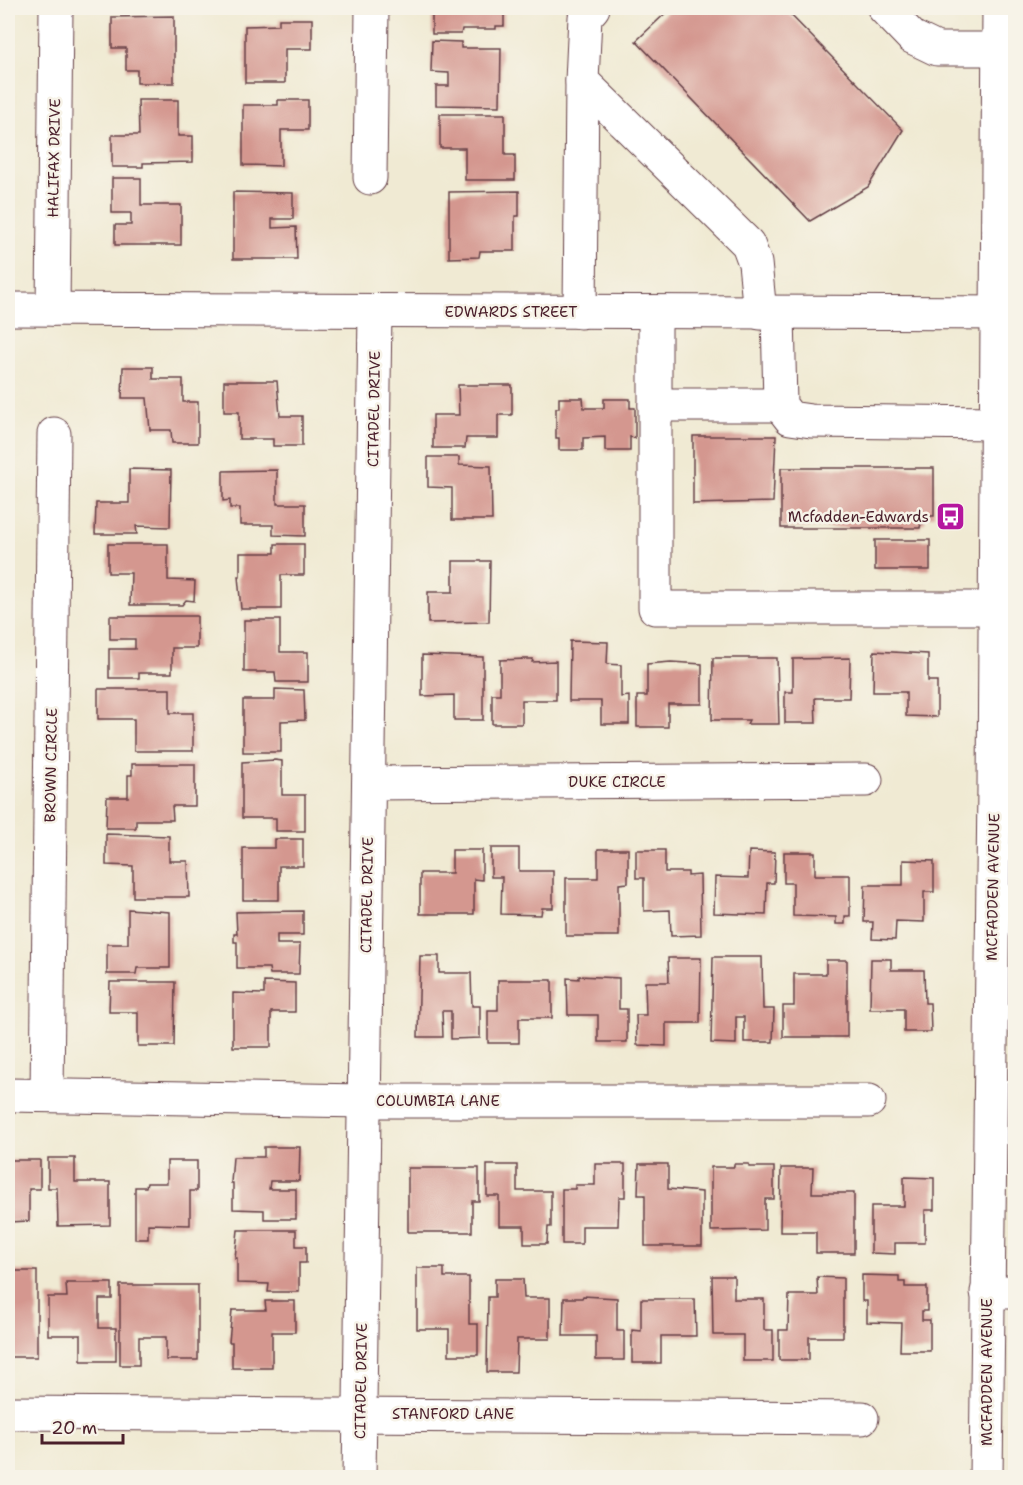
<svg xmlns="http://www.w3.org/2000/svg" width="1023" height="1485" viewBox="0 0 1023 1485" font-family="'Shantell Sans',sans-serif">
  <rect width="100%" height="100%" fill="#f7f3e8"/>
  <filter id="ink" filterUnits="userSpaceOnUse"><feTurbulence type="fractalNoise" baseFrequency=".0167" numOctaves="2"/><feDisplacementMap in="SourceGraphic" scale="12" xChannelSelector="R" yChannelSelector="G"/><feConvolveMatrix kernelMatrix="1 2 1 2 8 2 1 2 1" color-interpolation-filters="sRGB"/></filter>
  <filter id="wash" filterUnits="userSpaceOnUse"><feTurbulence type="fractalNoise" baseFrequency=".008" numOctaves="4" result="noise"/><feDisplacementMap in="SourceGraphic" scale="24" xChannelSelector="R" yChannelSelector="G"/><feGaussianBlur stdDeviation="1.35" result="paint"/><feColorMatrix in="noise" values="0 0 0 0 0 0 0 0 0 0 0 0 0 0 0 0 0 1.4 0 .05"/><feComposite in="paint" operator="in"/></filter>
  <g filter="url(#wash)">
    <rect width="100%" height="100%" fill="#f0ead3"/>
    <g id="blocks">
      <g fill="#d4978f">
        <path d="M432,8h72v18h-8v3h-34l-1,5h-29z"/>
        <path d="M671,8h113l119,122 -35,57 -58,34 -174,-180z"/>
        <path d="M174,16v67h-37v-13h-11v-22h-14v-31z"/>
        <path d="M279,19h33v30h-27v34h-40v-57l34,-1z"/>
        <path d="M432,41l29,1v6h40l-1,58 -64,-1v-19h13v-13l-18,-1z"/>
        <path d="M138,100h40v36h15v26l-50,1v4h-31v-32h27z"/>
        <path d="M278,100h30v30h-27v36l-38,-1v-60h35z"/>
        <path d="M440,114h65v41h10v25h-50v-32h-25z"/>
        <path d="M112,178h29v27h40v40h-66v-20h16v-12h-19z"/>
        <path d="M519,191v25h-4v35h-35l-1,6 -30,1v-66z"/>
        <path d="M233,192l60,1v26h-21v9l24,-1 1,32h-64z"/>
        <path d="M123,367h30v12h30v23h15v41h-26l-1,-13h-21l-3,-32h-25z"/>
        <path d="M224,381h53l3,35h22v30h-29v-7h-34v-27h-15z"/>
        <path d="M458,385h54v30h-14v23h-32l-1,10h-32v-33h26z"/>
        <path d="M559,398h24l1,10h20v-9h26v9h5v30l-5,-1v14h-25v-14l-22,1v12h-24v-12h-3v-30h3z"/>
        <path d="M693,436h83l-3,66 -80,2z"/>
        <path d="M428,457h31v8l32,1 1,54h-40v-32l-24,-1z"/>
        <path d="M781,468h153v48h-9v7h-4l-1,5h-139z"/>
        <path d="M129,469l42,1 -1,57 -34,-1 1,8h-42l1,-31h33z"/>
        <path d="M277,470v34h28v32l-32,-1v-10h-33v-17h-10v-8l-7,1v-30z"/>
        <rect x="875" y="540" width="55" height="30"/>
        <path d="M108,544h60v36l27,1 -1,20 -8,-1 -4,5h-52l1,-32h-23z"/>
        <path d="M275,544h29v31h-23v34h-40l-3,-33h2v-23h35z"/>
        <path d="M453,561h37l-1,61 -61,1v-31h25z"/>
        <path d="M110,616h87v32h-25v25h-33v5h-30v-29h26v-10h-25z"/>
        <path d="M244,620h36v32h28v30h-32l-1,-10h-31z"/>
        <path d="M570,641l38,1 -1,22 14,1v32l8,-1v28h-28v-23h-32z"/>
        <path d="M874,651l54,3v27h9v36l-31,-1v-24h-33z"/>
        <path d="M422,655l61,2v63h-29v-25l-32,1z"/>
        <path d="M713,658h64l2,66h-32l2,-4h-37z"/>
        <path d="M850,658l-1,40h-34l1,25h-31v-31h8v-33z"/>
        <path d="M526,659h7l-1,3 24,-1v39h-34v24h-30v-30h8v-34z"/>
        <path d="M671,662l31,2v40h-34v23h-31v-31h10v-32z"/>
        <path d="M98,689h72v24h23v38h-59v-32h-36z"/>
        <path d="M275,689l29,1 1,30 -24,1v31h-38v-52h32z"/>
        <path d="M275,760l7,1v34h23v36h-29v-13h-34v-56z"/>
        <path d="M132,764h63v42h-23l1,14h-37v8h-30l1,-31h21v-22h4z"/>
        <path d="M106,834l63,2v25h19l1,36h-56v-31l-27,-1z"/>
        <path d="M275,839h28v27h-24v34h-36v-52h32z"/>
        <path d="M491,848h28v23h34v37h-11l-1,7 -40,-1 1,-37h-11z"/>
        <path d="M598,849h30v34l-9,1v52h-53v-58h32z"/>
        <path d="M452,850h30v30l-8,-1v35h-54v-41h32z"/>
        <path d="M636,850h29v22h23v4l12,-1 1,60 -30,1 -1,-26 -26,1v-33h-8z"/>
        <path d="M749,851l26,1 -1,31h-7l-1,32 -52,-2 1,-36 33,1z"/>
        <path d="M784,852h31v23h35v41h-5v8h-9v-7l-43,-1v-33h-9z"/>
        <path d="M903,860l31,1v31h-10v30l-28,-1 -1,19 -23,-1 1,-17h-9l1,-37h38z"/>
        <path d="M128,909l42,3v56h-33l-1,6h-29v-30h21z"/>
        <path d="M303,911v24h-26v9h23l-1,30h-29l-1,-6h-32v-26h-3v-8h3l-1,-22z"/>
        <path d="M420,956h19v17h32l1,33h8v32l-29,1v-28h-9l1,26h-25z"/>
        <path d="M713,957h49l1,52h11l-1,33h-29v-25h-8v27l-25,-1z"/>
        <path d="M668,958h33l-1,65h-34v23l-29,-1 -1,-30h10l-1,-33h24z"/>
        <path d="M871,959h20v11h33l1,33h5l1,29h-27v-23h-34z"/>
        <path d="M826,960h21v77h-64v-31h11v-32h32z"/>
        <path d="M579,976l40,2v31h8v33h-29v-27h-30l-1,-37 12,1z"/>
        <path d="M498,980h54v38h-33v25h-31v-33h10z"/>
        <path d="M110,982h65l-1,64h-36v-34h-29z"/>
        <path d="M264,982l31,1v29h-24v35h-38v-54l31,1z"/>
        <path d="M264,1147h36l-1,34h-29l-1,8h27v30h-32v-9l-31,-1v-26h-2l2,-26h31z"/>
        <path d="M48,1158h27v24h35v43l-52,1 -1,-38h-9z"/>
        <path d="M8,1160h32v29h-11v32l-21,1z"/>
        <path d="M167,1161h30v30h-7v34l-42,-1v15h-13v-52h11l1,-4h20z"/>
        <path d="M595,1164h30v33h-6l-1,29h-36v18h-20v-55h13v-4h20z"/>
        <path d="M639,1164h29v25l34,3v54h-57v-51h-7z"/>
        <path d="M734,1164h15v3h25v32h-9v31l-54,1v-64h23z"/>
        <path d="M487,1165h30v26h34v36h-3l-1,17h-23v-18h-25v-30h-12z"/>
        <path d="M408,1168h71v33h-7v31h-64z"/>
        <path d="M781,1168h32l-1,25h42v60h-38v-21h-36z"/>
        <path d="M904,1177l30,1v32h-9v33h-30v11l-24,-1v-47h33z"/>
        <path d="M238,1230h58v16h10v17h-7v29h-31l1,-8 -32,-1v-25h-2z"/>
        <path d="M417,1268h27v9h25v47h9v31h-29v-26h-32z"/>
        <rect x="8" y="1271" width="29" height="86"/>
        <path d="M862,1275l37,1v6h6v5h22v24h-5v9h8v31h-30l1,-28 -34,-1v-21h-5z"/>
        <path d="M712,1276h22v23h30v31h9v31h-30v-26h-30z"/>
        <path d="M817,1277l26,1v59h-34v23h-30v-30h9l1,-35h29z"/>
        <path d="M495,1279h28l1,19h26v41h-33l-1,33h-29l1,-75h7z"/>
        <path d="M66,1283h46v16h-13v29h17v33h-35v-26h-33v-38h19z"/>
        <path d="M120,1285h78v75h-32v-23h-27v28h-19z"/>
        <path d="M583,1296l34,2v33h7v29h-28v-24h-33l1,-38h18z"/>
        <path d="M641,1299h54l1,37h-35v27h-29v-33l9,1z"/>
        <path d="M265,1301h30v31h-23v36h-40v-26h-3l3,-32h34z"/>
      </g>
    </g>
  </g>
  <g filter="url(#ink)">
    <use href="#blocks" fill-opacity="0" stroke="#633d44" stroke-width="1.5"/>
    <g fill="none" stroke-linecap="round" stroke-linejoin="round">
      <defs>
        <g id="minor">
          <path d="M593,8l-8,9 -3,64 166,163 7,19 5,50"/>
          <path d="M884,8l28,29 25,12h61"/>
          <path d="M370,178l2,-170"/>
          <path d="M8,309l1008,4"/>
          <path d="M53,309l3,-301"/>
          <path d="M580,312l2,-231"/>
          <path d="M655,312v296h361"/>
          <path d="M778,313l2,92 10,13 21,3 185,2"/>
          <path d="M655,405h125"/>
          <path d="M369,783l497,-3"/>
          <path d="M8,1095l356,6h505"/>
          <path d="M47,1095l7,-661"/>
          <path d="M987,1292h29"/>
          <path d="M8,1413l854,5"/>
          <path d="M359,1478l16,-1166"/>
          <path d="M986,1478l8,-689 5,-781"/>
        </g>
      </defs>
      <use href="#minor" stroke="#633d44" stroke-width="35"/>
      <use href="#minor" stroke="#fff" stroke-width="33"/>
    </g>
  </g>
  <defs>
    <symbol id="bus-square" viewBox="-11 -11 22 22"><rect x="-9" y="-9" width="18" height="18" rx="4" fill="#b5179e" stroke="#f7f3e8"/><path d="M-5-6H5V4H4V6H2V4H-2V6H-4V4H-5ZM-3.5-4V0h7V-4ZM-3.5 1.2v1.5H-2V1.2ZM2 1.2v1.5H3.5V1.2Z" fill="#fff"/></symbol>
  </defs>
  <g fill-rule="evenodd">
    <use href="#bus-square" x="934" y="500" width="33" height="33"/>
  </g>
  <g text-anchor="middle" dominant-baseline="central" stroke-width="5" stroke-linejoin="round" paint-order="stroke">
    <g font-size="15" fill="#4a1f2b" stroke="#f7f3e8">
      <text transform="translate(54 158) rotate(-89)">HALIFAX DRIVE</text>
      <text x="511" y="312">EDWARDS STREET</text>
      <text transform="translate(374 409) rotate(-89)">CITADEL DRIVE</text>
      <text transform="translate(51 765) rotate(-89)">BROWN CIRCLE</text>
      <text x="617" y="782">DUKE CIRCLE</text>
      <text transform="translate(993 887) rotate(-89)">MCFADDEN AVENUE</text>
      <text transform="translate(367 895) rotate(-89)">CITADEL DRIVE</text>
      <text x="438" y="1101">COLUMBIA LANE</text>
      <text transform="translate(987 1372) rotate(-90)">MCFADDEN AVENUE</text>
      <text transform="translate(361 1381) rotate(-89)">CITADEL DRIVE</text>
      <text x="453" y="1414">STANFORD LANE</text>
    </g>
    <g font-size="15" fill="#4a1f2b" stroke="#f7f3e8" text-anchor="end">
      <text x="929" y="517">Mcfadden-Edwards</text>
    </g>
  </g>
  <rect width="1023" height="1485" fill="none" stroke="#f7f3e8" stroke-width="30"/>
  <path d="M42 1434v9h81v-9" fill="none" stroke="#4a1f2b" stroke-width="3"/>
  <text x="51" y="1434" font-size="18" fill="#4a1f2b" stroke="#f7f3e8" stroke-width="4.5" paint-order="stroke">20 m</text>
</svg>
